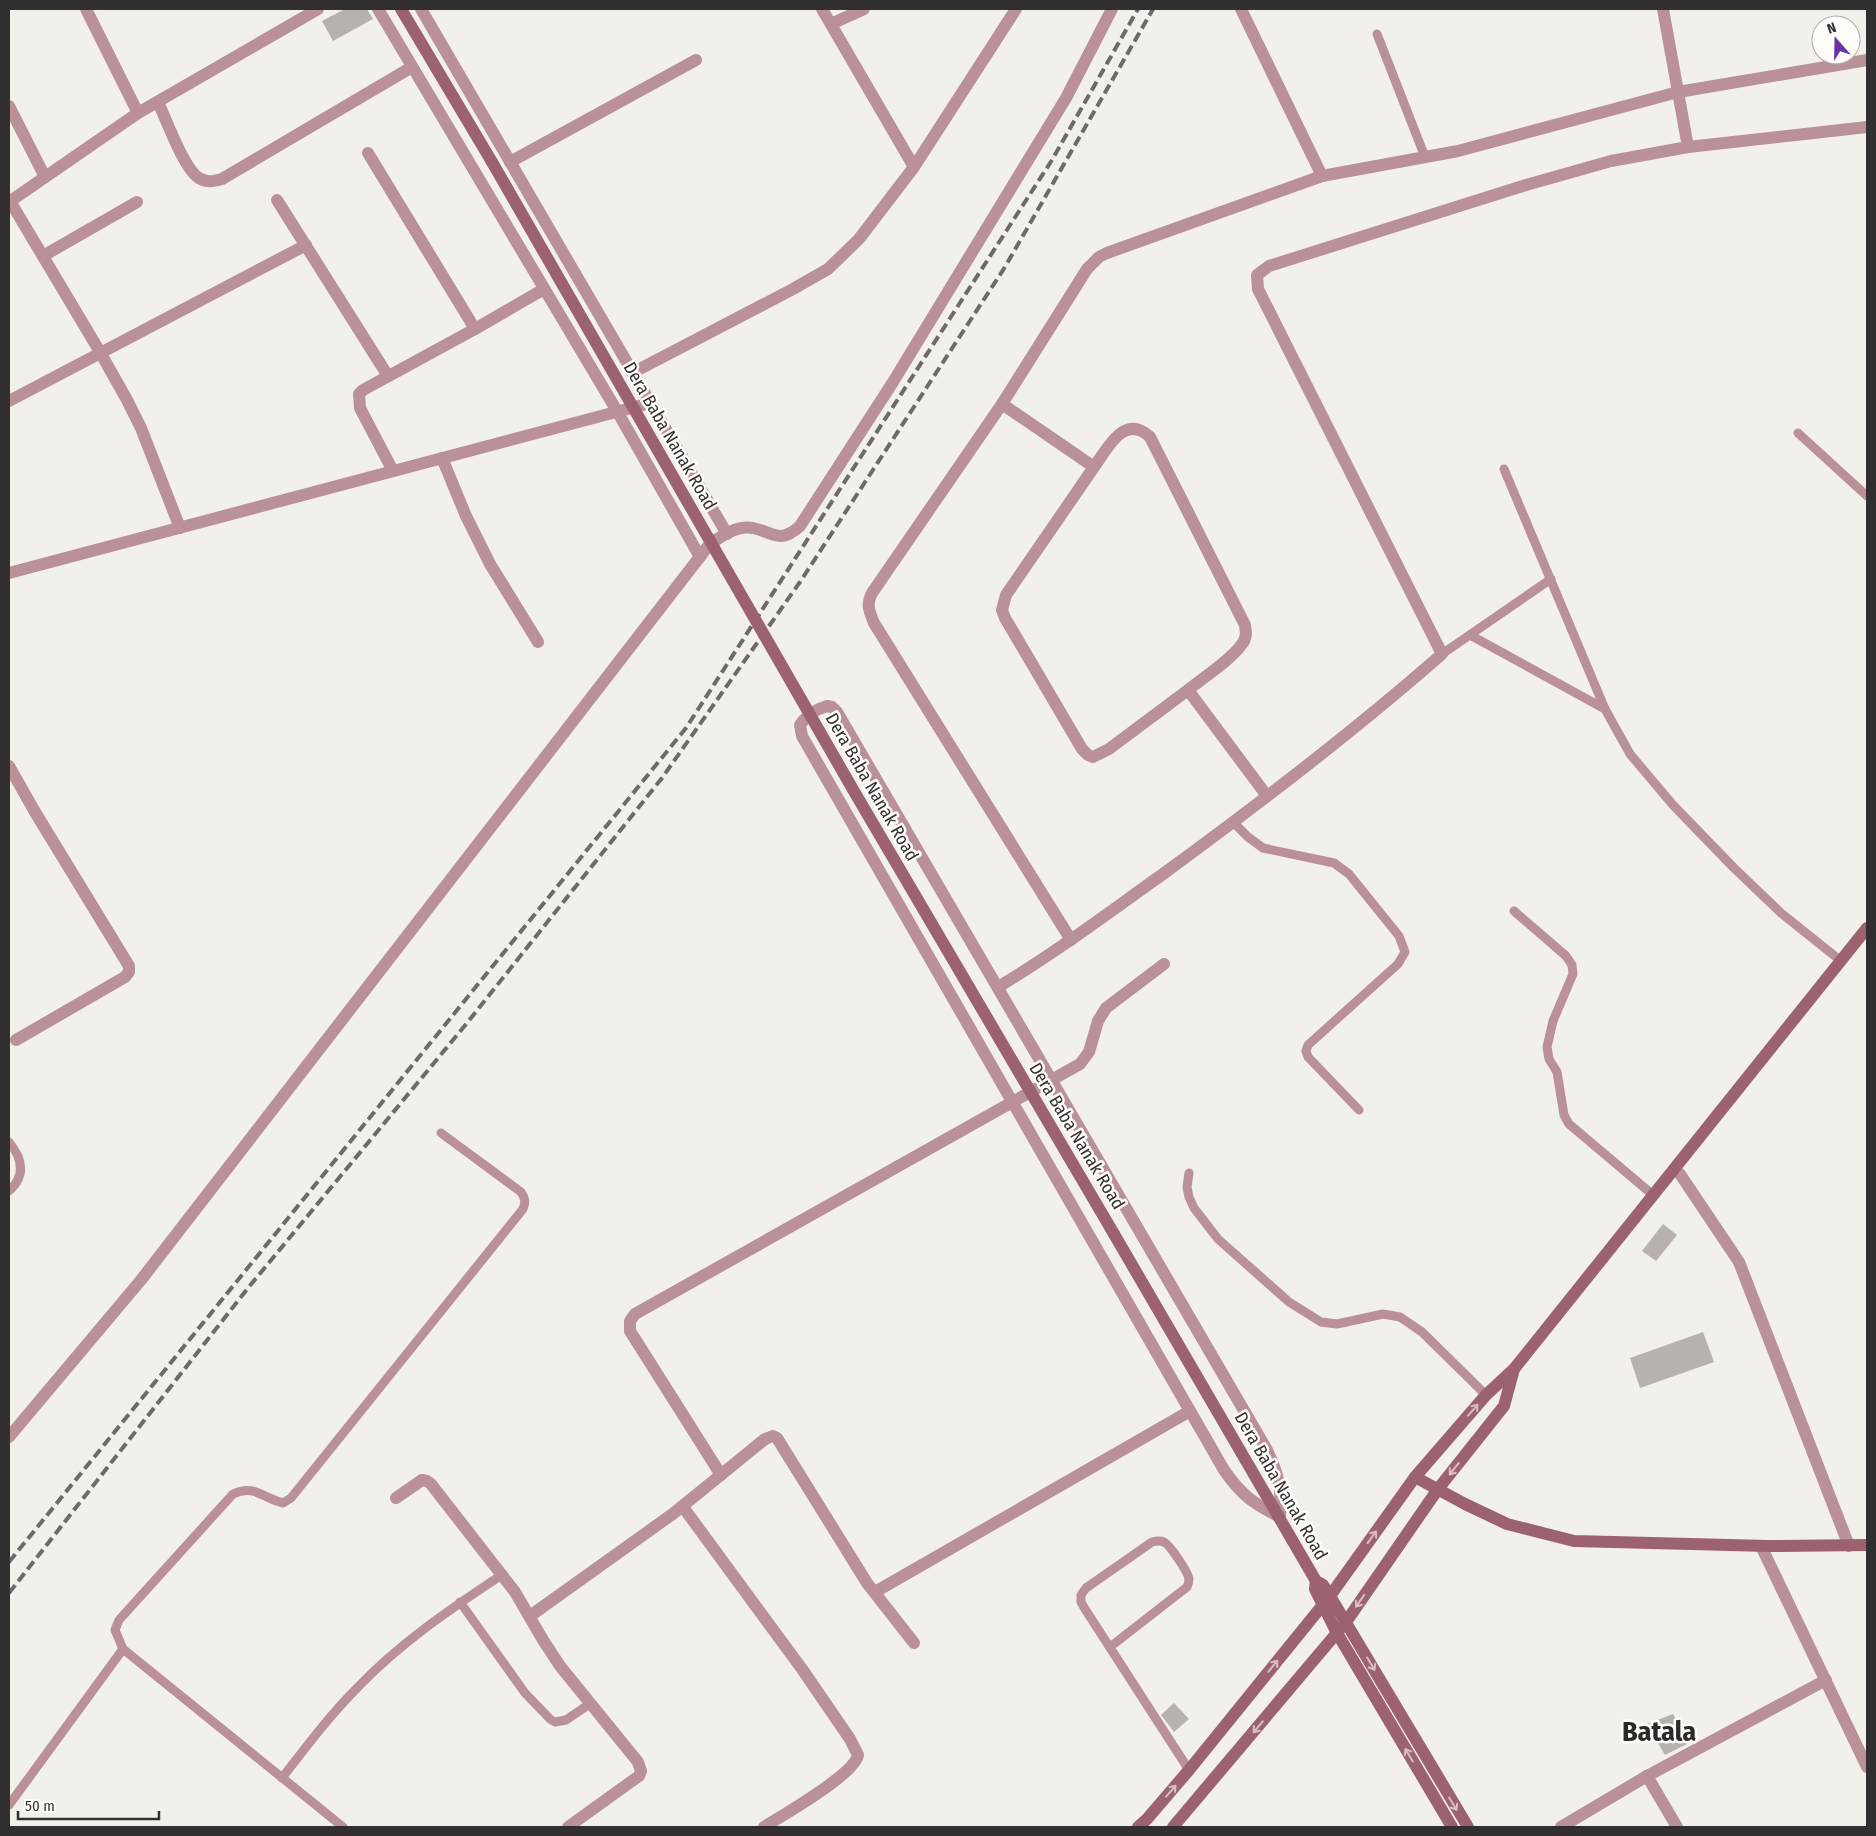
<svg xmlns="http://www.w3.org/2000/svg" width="1876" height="1836" viewBox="0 0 1876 1836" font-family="'Fira Sans Condensed',sans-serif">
  <rect width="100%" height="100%" fill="#f2f0ea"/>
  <g fill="#b8b2af">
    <path d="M345,9h22l6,10 -40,22 -11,-20z"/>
    <path d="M1663,1224l14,11 -21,26 -14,-10z"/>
    <path d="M1703,1332l11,30 -74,26 -10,-30z"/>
    <path d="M1174,1703l15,16 -15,13 -13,-17z"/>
    <path d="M1673,1714l16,29 -24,12 -18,-31z"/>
  </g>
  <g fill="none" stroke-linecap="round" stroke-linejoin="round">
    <g stroke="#ba9099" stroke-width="9">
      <path d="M1377,34l48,123"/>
      <path d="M1798,433l69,63"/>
      <path d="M1504,469l101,240 25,45 43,51 60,62 48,46 60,48"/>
      <path d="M1470,635l135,74"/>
      <path d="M1442,654l109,-75"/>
      <path d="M1233,822l15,15 15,11 71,15 15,11 50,62 6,16 -7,12 -90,81 -2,6 2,6 51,53"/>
      <path d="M1514,911l52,45 6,9 1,9 -20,47 -6,26 2,12 8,13 7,43 5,9 84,71"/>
      <path d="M9,1142c14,17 17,34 0,49"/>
      <path d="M1189,1173l-2,14 2,10 5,11 24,31 71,63 32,20 16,2 46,-10 17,3 22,15 64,63"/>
      <path d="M460,1602l65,91 25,26 5,3 11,-2 25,-17"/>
      <path d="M1110,1647l77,-60c1,-2 2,-6 2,-8 -1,-7 -19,-34 -25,-37 -4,-2 -8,-1 -12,0l-66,46 -5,7v7l4,7 104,161"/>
      <path d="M282,1778c24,-31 48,-63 76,-91 43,-45 94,-79 145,-113"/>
      <path d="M9,1805l114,-156"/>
      <path d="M343,1827l-220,-178 -8,-19 4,-10 114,-126c22,-10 29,4 50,9l8,-5 232,-289c3,-7 2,-11 -2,-17l-80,-59"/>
    </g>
    <g stroke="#ba9099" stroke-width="12">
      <path d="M86,9l52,104"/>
      <path d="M378,9l239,402 83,146"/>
      <path d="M421,9l306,525"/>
      <path d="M822,9l92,158"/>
      <path d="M1241,9l81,167"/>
      <path d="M1663,9l25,138"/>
      <path d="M831,24l33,-15"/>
      <path d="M158,102c8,17 26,67 41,76 8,5 15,3 23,1l190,-112"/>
      <path d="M9,106l36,71"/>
      <path d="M368,153l107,176"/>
      <path d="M510,162l186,-102"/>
      <path d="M277,200l111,176"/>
      <path d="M10,201l90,151 27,48 14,28 39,100"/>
      <path d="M9,202l129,-89 180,-104"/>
      <path d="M43,256l94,-54"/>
      <path d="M632,373l161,-84 35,-20 31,-30 55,-72 102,-158"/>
      <path d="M9,401l297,-156"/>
      <path d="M1002,404l92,63c14,-19 30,-54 56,-30l95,188c1,7 2,13 -3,19 -10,15 -39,34 -54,46l79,106"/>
      <path d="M442,458l24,58 24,48 48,78"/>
      <path d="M1094,467l-88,128 -4,15 3,8 77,131 6,6 5,2 16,-8 79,-59"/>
      <path d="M393,471l-33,-63 -1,-14 4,-4 112,-61 69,-40"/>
      <path d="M9,573l641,-170"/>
      <path d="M827,706l5,1 5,5 430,738c12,25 15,40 13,67 -27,-14 -38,-21 -56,-47l-422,-734 -2,-11c6,-9 17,-16 27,-19z"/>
      <path d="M9,766l26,46 94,154v6l-4,5 -109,63"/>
      <path d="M1071,940l-197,-317c-5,-12 -8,-19 -2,-30l130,-189 85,-135 12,-12 8,-4 215,-77 136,-25 220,-59 189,-32"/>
      <path d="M998,987c57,-34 110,-74 165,-113 96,-70 190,-142 279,-220l-184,-365 -1,-14 12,-9 257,-81 85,-24 77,-14 179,-20"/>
      <path d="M1680,1174l59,88 110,284"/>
      <path d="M9,1437l132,-157 568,-735c12,-9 28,-20 44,-17 22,5 27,16 47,-2l93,-144 173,-284 46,-89"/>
      <path d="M721,1475l-91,-144v-10l5,-7 445,-250 9,-12 9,-31 8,-13 58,-44"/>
      <path d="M396,1498l26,-18 5,1 4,3 84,108 28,48 17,26 78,96 3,9 -2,5 -71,51"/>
      <path d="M683,1507l119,162 48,70 8,16c-4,20 -75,60 -94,72"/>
      <path d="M1761,1546l106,221"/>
      <path d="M875,1592l315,-181"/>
      <path d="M530,1616l144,-103 91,-74 8,-3 4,2 90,145 47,60"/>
      <path d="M1647,1776l30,51"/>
      <path d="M1561,1827l86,-51 179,-96"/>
    </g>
    <g stroke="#9d6270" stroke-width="12">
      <path d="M401,9l91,153"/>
      <path d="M1114,1234l202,347 7,4 7,11 138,231"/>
      <path d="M1415,1477l50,27 42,20 67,17 194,5 99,-1"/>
      <path d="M1316,1581l-1,8 22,44 115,194"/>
      <path d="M1138,1827l9,-8 42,-49 141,-174 85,-119 71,-82 28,-26 353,-441"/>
      <path d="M1173,1827l173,-205 92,-133 66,-83 10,-37"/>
    </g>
    <g stroke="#6d6b68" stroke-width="4" stroke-dasharray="10 5" stroke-linecap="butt">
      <path d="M9,1562l677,-834 366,-568 86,-151"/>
      <path d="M9,1593l239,-305 219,-265 195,-245 138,-196 205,-315 148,-258"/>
    </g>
    <path stroke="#9d6270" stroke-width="12" d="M492,162l363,631 259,441"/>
  </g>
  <defs><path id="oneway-shaft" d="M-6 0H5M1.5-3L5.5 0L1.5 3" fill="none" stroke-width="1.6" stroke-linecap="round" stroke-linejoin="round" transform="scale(1.25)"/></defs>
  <g stroke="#d8bfc2">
    <use href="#oneway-shaft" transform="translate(1473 1410) rotate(-49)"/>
    <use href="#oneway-shaft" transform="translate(1454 1469) rotate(128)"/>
    <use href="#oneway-shaft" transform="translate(1372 1537) rotate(-54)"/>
    <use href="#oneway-shaft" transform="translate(1360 1601) rotate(125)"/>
    <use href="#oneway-shaft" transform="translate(1371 1664) rotate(59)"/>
    <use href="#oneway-shaft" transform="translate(1273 1666) rotate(-51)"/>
    <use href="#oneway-shaft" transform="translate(1258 1727) rotate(130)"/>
    <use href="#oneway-shaft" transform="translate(1409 1755) rotate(-121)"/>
    <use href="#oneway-shaft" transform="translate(1171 1791) rotate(-49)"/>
    <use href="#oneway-shaft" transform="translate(1453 1804) rotate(59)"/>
  </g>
  <g text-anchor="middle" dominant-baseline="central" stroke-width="5" stroke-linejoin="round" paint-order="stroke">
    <g font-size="18" fill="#31302e" stroke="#fffdf9">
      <text transform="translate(670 436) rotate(60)">Dera Baba Nanak Road</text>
      <text transform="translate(872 787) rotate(60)">Dera Baba Nanak Road</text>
      <text transform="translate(1077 1136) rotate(59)">Dera Baba Nanak Road</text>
      <text transform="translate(1281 1486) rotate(60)">Dera Baba Nanak Road</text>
    </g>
    <g font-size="28" font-weight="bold" fill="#2c2a26" stroke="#fffdf9">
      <text x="1659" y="1731">Batala</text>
    </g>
  </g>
  <rect width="1876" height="1836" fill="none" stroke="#31302e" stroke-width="20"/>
  <g transform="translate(1836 40) rotate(340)"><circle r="24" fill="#fffdf9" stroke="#adaba8"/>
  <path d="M0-4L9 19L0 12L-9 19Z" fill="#6831a8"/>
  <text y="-8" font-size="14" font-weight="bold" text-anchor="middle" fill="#31302e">N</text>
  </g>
  <path d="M18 1811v8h141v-8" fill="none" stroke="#31302e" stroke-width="2.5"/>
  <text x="25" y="1811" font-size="15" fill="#31302e" stroke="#fffdf9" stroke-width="4" paint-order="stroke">50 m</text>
</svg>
